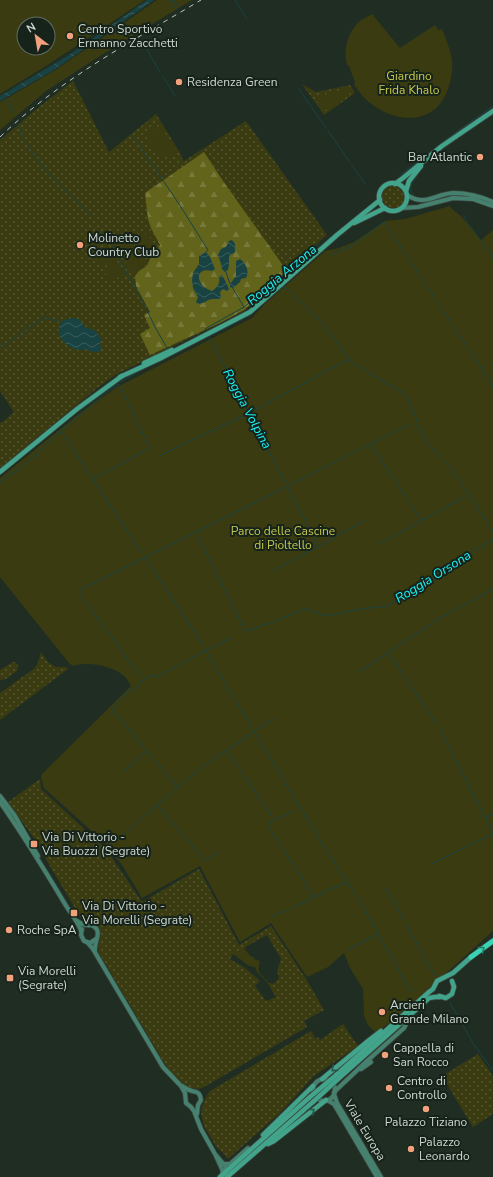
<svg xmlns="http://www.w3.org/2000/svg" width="493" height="1177" viewBox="0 0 493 1177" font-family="'Nunito Sans',sans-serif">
  <defs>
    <pattern id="grass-dots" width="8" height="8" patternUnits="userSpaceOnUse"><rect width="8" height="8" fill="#3a3b10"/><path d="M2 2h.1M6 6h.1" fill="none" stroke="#555732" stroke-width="1.8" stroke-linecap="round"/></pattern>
    <pattern id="forest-firs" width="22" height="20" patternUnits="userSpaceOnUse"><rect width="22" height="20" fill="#62641b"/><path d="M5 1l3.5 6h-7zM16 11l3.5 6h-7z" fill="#77793b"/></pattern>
    <pattern id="water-waves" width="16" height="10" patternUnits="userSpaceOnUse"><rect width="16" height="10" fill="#194343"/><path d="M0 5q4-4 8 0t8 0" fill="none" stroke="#395d5d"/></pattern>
  </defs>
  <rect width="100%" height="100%" fill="#202d23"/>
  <g fill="url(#grass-dots)" fill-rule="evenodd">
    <path d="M73,81l36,71 47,-38 26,42 -1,1 3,4 62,-40 81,114 -40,35 2,2 -46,40 -126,62 -21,15 -96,79v-45l5,-3 9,-8 -14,-21v-251l39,-33z"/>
    <path d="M302,84l14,8 34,-7 5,8 -31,22z"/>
    <circle cx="393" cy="197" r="11"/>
    <path d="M41,652l6,9 2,2 7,4h10l2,2 -68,51v-27l35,-25 3,-5z"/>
    <path d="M13,662h2l3,3 -1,6 -11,8 -6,1v-10z"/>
    <path d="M40,779l1,10 65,60 36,53 57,-33 40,76 32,-19 35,53 18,31 -20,11 3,6 -103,60 -5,2 -9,-1 -7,-4 -13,-13 -5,-7 -66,-111c-3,-10 7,-21 -3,-28 -5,-4 -11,-3 -15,-7l-34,-57 -8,-16 -31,-43zM267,935l14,24 -4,13 2,4 -1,4 -5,4 -6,-2 9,15 -10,4 -11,-15 5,-5 -15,-13 -15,-9 3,-5 12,-5v-2z"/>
    <path d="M343,1024l15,22 -44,30 -33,36 -53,47 -6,-7 -5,-4 -13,-22 -2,-8 -1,-7 2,-7 4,-9 3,-4 101,-60 5,8 2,-2 2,3z"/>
    <path d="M478,1054l15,22v38l-20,13 -31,-51z"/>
  </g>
  <path fill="url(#forest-firs)" d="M204,152l19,29 64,90 -43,39 -24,13 -70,32 -10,-21 10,-6 -6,-13 6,-3 -14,-26 -1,-10 4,-5 8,-5 5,-12 7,-7 1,-2 -9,-17 -3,-9 -3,-26z"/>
  <g fill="#3a3b10" fill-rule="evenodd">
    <path d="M1,0h144l-99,66 -46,28v-93zM24,24h24v24h-24z"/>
    <path d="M157,0h35l-86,52 -60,39 -46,39v-28l54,-31z"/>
    <path d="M372,14l28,34 35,-23 3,5 4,-1c4,11 9,21 10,32 1,10 -1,19 -4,28 -16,46 -72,31 -93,-3l-1,-1 1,-3 -6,-16 -2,-1c-4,-16 1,-34 14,-45 4,-2 8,-4 11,-6z"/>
    <path d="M346,88l4,7 -26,16 -9,-13z"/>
    <path d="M160,125l16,26 -15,9 -16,-25z"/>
    <path d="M450,206l3,4 8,6 20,24 12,-10v701l-95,85 -22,17 -8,-8 -4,-9 -1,-27 -13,-21 -6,-15 -16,14 -21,10 -36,-54 -31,19 -40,-76 -58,32 -20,-33 -15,-20 -63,-57 -3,-12 1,-2 89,-88c-2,-3 -4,-8 -7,-10 -11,-10 -37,-15 -51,-10l-4,-3 -69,-86v-99l80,-65 37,-26 135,-69 13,-14 60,-53 14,-3 15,-6 31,-21 20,-2z"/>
    <path d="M147,233l8,12 -13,8 -8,-12z"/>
    <path d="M130,238l15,26 -13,8 -16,-25z"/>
    <path d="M108,247l8,13 -14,7 -7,-13z"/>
    <path d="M117,261l7,13 -13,8 -8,-13z"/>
    <path d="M245,949l5,7 4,1v2l6,2c-4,13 1,12 8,21h-1l-10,-10 -2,-5 -6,-1 -16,-12z"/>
  </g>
  <g fill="url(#water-waves)">
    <path d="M147,0h7l-100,70 -54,31v-5l69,-41z"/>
    <path d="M231,240l2,1 2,3v8l-6,4v9l-1,5 -3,2 -3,-3 -1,-5 -3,-9 3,-6 5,-2 3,-6z"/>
    <path d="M206,252l4,5 5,12 -3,2c-18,-5 -17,15 0,20 6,-4 8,-7 7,-14l2,-2c3,2 7,11 8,14l-2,2 -4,-2 -3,3 1,5 -2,2c-2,0 -4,0 -7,0 -6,1 -8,5 -15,5l-1,-2 2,-5 -5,-9 -1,-8 1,-7 6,-9v-8z"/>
    <path d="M240,259c6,4 10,13 6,19l-5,1 -1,3 -7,6 -3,-1v-3l6,-8v-15z"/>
    <path d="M72,318c10,0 9,6 15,10 3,1 4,1 7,2 3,2 6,7 7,10l-1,4 1,6c-5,5 -9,2 -15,-1 -14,6 -37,-15 -23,-28 2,-2 6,-2 9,-3z"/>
  </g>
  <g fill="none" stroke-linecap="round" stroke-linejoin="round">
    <g stroke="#194343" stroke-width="1">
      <path d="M170,0l6,9"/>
      <path d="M174,0l4,7"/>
      <path d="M235,0l12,19"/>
      <path d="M146,48l14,24"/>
      <path d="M163,76l12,20"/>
      <path d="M299,89l27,39"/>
      <path d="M8,100l6,14"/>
      <path d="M482,122l10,-7"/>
      <path d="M18,125l7,15"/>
      <path d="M328,131l22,31"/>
      <path d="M133,136l46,68 29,46 -2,2"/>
      <path d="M27,144l8,12 10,13"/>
      <path d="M352,165l13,19"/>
      <path d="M47,172l15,15"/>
      <path d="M399,176l56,-43 38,-27"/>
      <path d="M63,188l9,9"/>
      <path d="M414,195l-3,-3v-7l7,-11"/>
      <path d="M74,198l15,17"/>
      <path d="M464,214v2l3,6 26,35"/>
      <path d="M103,234l6,9"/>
      <path d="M112,246l33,60"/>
      <path d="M331,256c5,-5 14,-6 20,-10 12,-7 22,-17 33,-24l109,164"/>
      <path d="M226,272l4,12"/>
      <path d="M263,304l21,-18 38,37 29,39 52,31c11,11 12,26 18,40 5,10 13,17 20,25"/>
      <path d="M244,307l45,-37 31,-27"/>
      <path d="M146,308l9,19 12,21"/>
      <path d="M207,332l-2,-3 39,-22 -12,-20"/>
      <path d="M209,337l76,145"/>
      <path d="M0,348l44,-31 18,5"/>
      <path d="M162,360l88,-45"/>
      <path d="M121,382l17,-10 21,-11"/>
      <path d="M61,431l81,122"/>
      <path d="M371,444l50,76"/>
      <path d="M161,455l88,-42 100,-54"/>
      <path d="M444,461l8,8 41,63"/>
      <path d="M0,482l11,-8 11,-6 36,-35 45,-38 16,-11 31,64 -57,31"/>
      <path d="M287,486l31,59"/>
      <path d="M196,532l49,98 3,1 17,-7h4l35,-15 5,1 18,6 33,-7 27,-3 106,-67"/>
      <path d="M196,532l214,-108"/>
      <path d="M381,543l85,-47"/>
      <path d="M145,557l59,89"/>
      <path d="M275,570l89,-49"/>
      <path d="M206,650l3,7 43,71"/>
      <path d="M388,653l48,70"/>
      <path d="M359,672l79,-53 55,-30"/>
      <path d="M141,677l-62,-84 3,-4 111,-56"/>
      <path d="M143,680l-8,9 -6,2 -17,18 65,78"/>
      <path d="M144,680l5,-4h10l47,-26 25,-12"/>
      <path d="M439,727l54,106"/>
      <path d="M254,731l82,135 24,35 51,91"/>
      <path d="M254,731l20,-12"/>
      <path d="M227,751l45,66"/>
      <path d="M123,772l23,-21"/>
      <path d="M174,790l29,-24 48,-32"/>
      <path d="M157,805l49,56 13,-10"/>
      <path d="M486,817l7,-3"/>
      <path d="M274,820l-7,4 47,73"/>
      <path d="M275,820l18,-9"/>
      <path d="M116,841l55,-48"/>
      <path d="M431,864l62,-30"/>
      <path d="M386,888l17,31"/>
      <path d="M294,907l52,-25"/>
      <path d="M271,917l18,-8"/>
      <path d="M405,923l30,53"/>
      <path d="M348,950l30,-16"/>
      <path d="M450,1003l23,40 20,28"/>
    </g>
    <defs>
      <g id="secondary">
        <path d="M407,195c18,12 28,-1 46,-2 14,0 27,3 40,9"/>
        <path d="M402,208l16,-1 35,-9 20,1 20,7"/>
        <path d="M0,796l15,20 23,40"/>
        <path d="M0,802c23,33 44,67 65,102 4,7 15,21 16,27"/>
        <path d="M77,921c3,2 6,4 10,4 3,1 3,-1 6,1 10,5 1,16 2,24"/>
        <path d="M82,929l-1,6 3,6 6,2 6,-4"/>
        <path d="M87,942l6,7 70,118 18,19 4,7 1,10 5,4 3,4 7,18 14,25 11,13v5l-2,5"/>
        <path d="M361,1069l10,-7"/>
        <circle cx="324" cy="1090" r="11"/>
        <path d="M182,1086c3,2 6,4 10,5 6,1 8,2 9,9l-3,5 -1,9"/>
        <path d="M334,1092l33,-31 37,-33 7,-13"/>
        <path d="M334,1094l3,9 44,74"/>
        <path d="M327,1100l7,4 3,5 40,68"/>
        <path d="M216,1156l6,13 1,5"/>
        <path d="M224,1164h6l18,-16"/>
      </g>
      <g id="primary">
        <circle cx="393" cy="197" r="14"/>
        <path d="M395,184l8,-6 39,-32 51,-35"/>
        <path d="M406,191l3,-10 12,-15"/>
        <path d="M354,223l31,-15"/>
        <path d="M144,363l28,-13"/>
        <path d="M120,377l39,-18 91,-47 87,-77 43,-35"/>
        <path d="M0,472l77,-63 45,-33"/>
        <path d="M439,996l7,2 6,-4 2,-7 -2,-6"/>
        <path d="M335,1076l94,-84 4,-3 4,-8 16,-8 18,-16"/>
        <path d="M322,1079l46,-38 13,-10"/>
        <path d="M338,1079l91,-81 6,-1h5"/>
        <path d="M263,1135l50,-49"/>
        <path d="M268,1144l6,-3 52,-41"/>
        <path d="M220,1177l90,-80"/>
        <path d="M227,1177l87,-76"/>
      </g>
      <path id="highway" d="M471,957l22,-16"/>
    </defs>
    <use href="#secondary" stroke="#3c4740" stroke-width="5.5"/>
    <use href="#primary" stroke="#3c4740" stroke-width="6"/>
    <use href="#highway" stroke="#3c4740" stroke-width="6"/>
    <use href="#secondary" stroke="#46806e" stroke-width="4"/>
    <use href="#primary" stroke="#41a48b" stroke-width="4.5"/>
    <use href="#highway" stroke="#39d5b3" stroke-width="5"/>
    <path stroke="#bcc5be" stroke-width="1" stroke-dasharray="5 5" stroke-linecap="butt" d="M0,137c59,-57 131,-95 201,-137"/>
    <defs>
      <g id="primary-bridge">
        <path d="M310,1097l25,-21"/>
        <path d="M314,1101l24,-22"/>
      </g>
    </defs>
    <use href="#primary-bridge" stroke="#3c4740" stroke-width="6" stroke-linecap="butt"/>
    <use href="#primary-bridge" stroke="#41a48b" stroke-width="4.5"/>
  </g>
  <defs><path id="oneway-chevron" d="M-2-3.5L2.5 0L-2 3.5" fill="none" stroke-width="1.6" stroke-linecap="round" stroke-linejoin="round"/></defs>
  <use stroke="#287c66" href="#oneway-chevron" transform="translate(482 949) rotate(-38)"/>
  <g stroke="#275747">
    <use href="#oneway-chevron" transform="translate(334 1069) rotate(140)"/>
    <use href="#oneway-chevron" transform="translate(312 1111) rotate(-38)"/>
  </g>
  <g fill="#f1a17c" stroke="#16231a" stroke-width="1.5">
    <circle cx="70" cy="36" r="4"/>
    <circle cx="179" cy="82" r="4"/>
    <circle cx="480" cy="157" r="4"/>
    <circle cx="80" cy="245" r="4"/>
    <rect x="30" y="840" width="8" height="8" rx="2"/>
    <rect x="70" y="909" width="8" height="8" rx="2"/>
    <circle cx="9" cy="930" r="4"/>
    <rect x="6" y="974" width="8" height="8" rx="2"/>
    <circle cx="382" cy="1012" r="4"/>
    <circle cx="385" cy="1055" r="4"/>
    <circle cx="389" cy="1088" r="4"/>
    <circle cx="426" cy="1109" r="4"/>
    <circle cx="411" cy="1149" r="4"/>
  </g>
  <g text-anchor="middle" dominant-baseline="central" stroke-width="4" stroke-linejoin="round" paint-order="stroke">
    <g font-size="12" fill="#ced7d0" stroke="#16231a" text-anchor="start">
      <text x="78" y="29">Centro Sportivo<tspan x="78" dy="14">Ermanno Zacchetti</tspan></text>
      <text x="187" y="82">Residenza Green</text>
      <text x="472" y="157" text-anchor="end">Bar Atlantic</text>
      <text x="88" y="238">Molinetto<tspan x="88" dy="14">Country Club</tspan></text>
      <text x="42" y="837">Via Di Vittorio -<tspan x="42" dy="14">Via Buozzi (Segrate)</tspan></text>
      <text x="82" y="906">Via Di Vittorio -<tspan x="82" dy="14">Via Morelli (Segrate)</tspan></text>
      <text x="17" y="930">Roche SpA</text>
      <text x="18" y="971">Via Morelli<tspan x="18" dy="14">(Segrate)</tspan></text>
      <text x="390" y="1005">Arcieri<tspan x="390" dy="14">Grande Milano</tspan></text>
      <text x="393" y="1048">Cappella di<tspan x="393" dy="14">San Rocco</tspan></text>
      <text x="397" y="1081">Centro di<tspan x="397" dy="14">Controllo</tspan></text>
      <text x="426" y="1122" text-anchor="middle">Palazzo Tiziano</text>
      <text x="419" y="1142">Palazzo<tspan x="419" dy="14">Leonardo</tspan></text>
    </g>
    <g font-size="12" fill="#c6c84b" stroke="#16231a">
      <text x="409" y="76">Giardino<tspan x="409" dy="14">Frida Khalo</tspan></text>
      <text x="283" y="531">Parco delle Cascine<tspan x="283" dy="14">di Pioltello</tspan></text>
    </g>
    <g font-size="12" fill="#ced7d0" stroke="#16231a">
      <text transform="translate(365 1130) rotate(59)">Viale Europa</text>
    </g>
    <g font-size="13" font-style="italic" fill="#1cf1f4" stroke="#16231a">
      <text transform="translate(282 275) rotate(-40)">Roggia Arzona</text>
      <text transform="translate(247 409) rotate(62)">Roggia Volpina</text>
      <text transform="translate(433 577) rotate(-32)">Roggia Orsona</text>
    </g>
  </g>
  <g transform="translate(36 36) rotate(329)"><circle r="19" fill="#16231a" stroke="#606b63"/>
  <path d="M0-3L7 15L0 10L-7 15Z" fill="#f1a17c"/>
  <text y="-6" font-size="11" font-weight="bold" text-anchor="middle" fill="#ced7d0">N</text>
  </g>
</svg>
